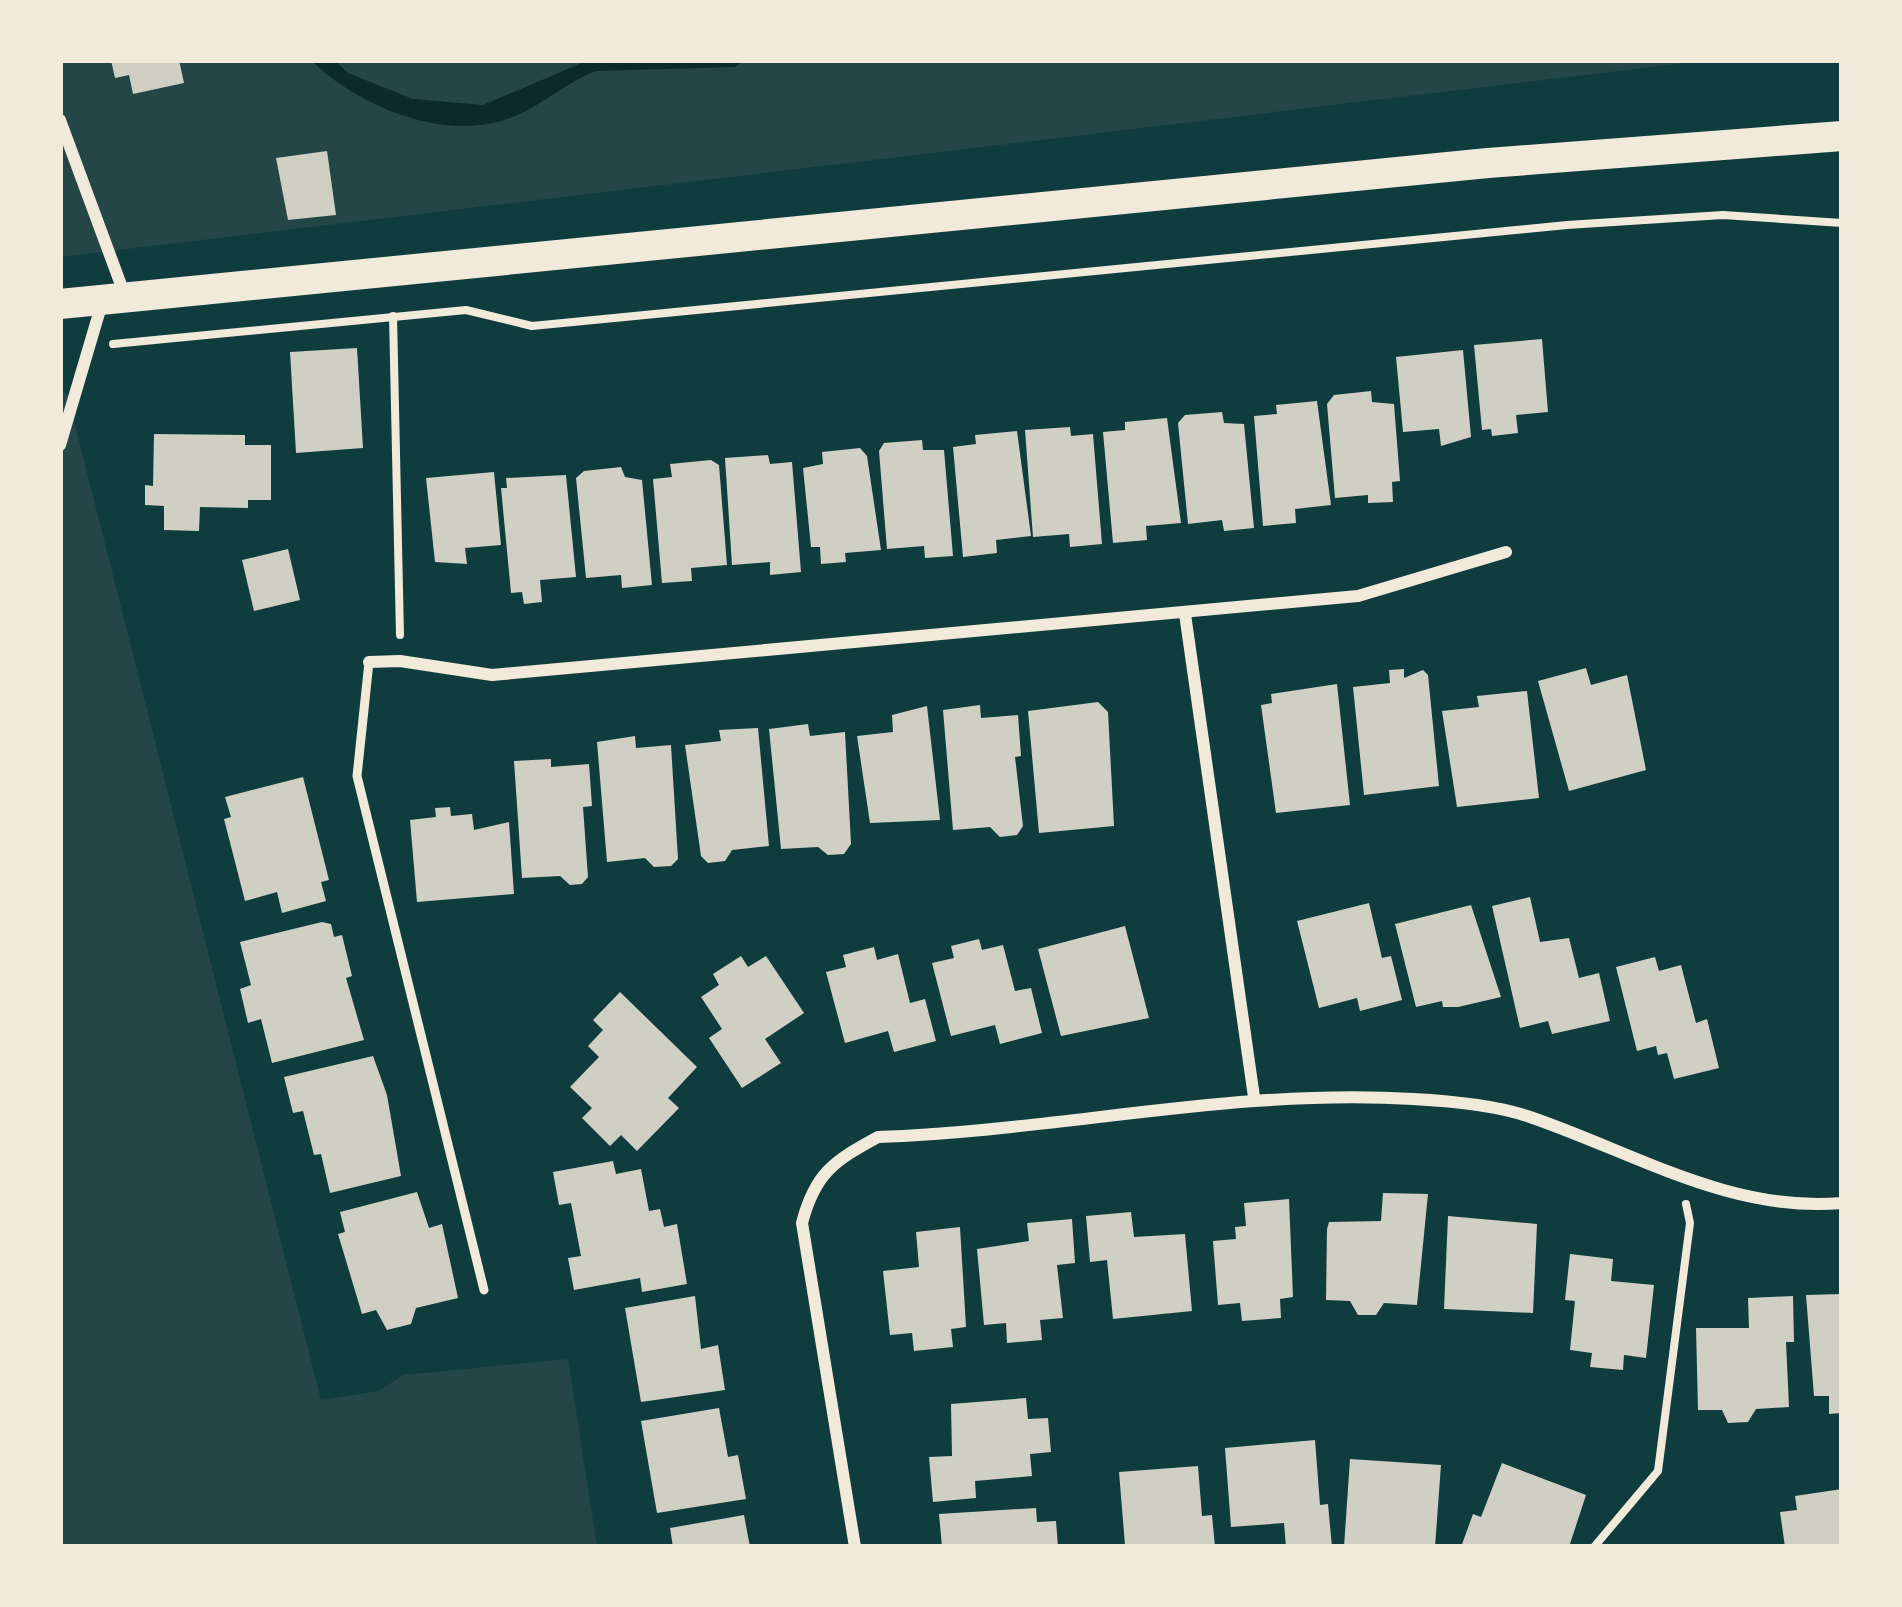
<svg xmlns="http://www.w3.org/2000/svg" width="1902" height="1607" viewBox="0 0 1902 1607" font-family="Jost,sans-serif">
  <rect width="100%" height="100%" fill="#0f3d3e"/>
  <g fill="#244646">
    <path d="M60,60h1651l-1651,197z"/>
    <path d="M67,393l254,1007 58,-9 24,-16 165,-16 29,188h-537v-1153z"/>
  </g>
  <path fill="#0a2a2b" d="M311,60h23l14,13 65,26 70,6 106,-45h155l-9,7 -139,4c-32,12 -56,37 -89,48 -65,23 -151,-14 -196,-59z"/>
  <g fill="#cfcfc3">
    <path d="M111,60h68l5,23 -51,11 -4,-19 -14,3z"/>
    <path d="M327,151l9,64 -48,5 -12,-62z"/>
    <path d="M1542,339l6,73 -32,3 2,18 -26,3 -1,-7 -9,1 -8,-85z"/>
    <path d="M357,348l6,100 -67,5 -6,-101z"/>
    <path d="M1463,350l8,87 -30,9 -2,-17 -36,3 -7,-75z"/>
    <path d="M1371,391l1,11 22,2 6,77 -8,1 1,20 -25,1v-8l-33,3 -8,-94 7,-9z"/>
    <path d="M1317,401l14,104 -36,4 1,14 -33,3 -9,-110 23,-2 -1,-9z"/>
    <path d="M1222,412l2,11 20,1 10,104 -30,3 -2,-11 -34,4 -10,-101 7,-8z"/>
    <path d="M1167,418l14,105 -35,3 1,14 -34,3 -10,-111 22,-2v-8z"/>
    <path d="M1070,427l1,9 22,-2 9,110 -32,3 -1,-13 -36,3 -8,-107z"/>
    <path d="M1017,431l14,105 -35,4 1,13 -34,4 -10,-110 23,-3 -1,-9z"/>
    <path d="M154,434l91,1v10h26v55h-23v8l-48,-1 -1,24 -35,-1v-24l-19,-1v-20l8,1z"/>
    <path d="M922,440l1,10h21l9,106 -28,2 -1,-12 -37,3 -8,-98 5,-8z"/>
    <path d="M860,448l7,8 14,94 -36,3 1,9 -25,2 -1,-17h-9l-8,-79 20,-4 -1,-12z"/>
    <path d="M768,455l2,9 22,-2 9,110 -31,3v-13l-38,3 -7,-107z"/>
    <path d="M711,460l8,5 8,100 -36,3 1,13 -30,2 -9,-104 19,-2 -2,-13z"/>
    <path d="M621,467l4,10 17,3 10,105 -30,3 -1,-13 -35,3 -10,-100 8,-7z"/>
    <path d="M494,472l7,73 -36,3 2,16 -32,-2 -9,-84z"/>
    <path d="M566,475l10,102 -36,3 2,22 -18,2 -2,-12 -11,1 -10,-105h6l-1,-10z"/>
    <path d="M288,549l12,51 -46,11 -12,-51z"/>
    <path d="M1586,668l5,17 36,-10 19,95 -77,21 -31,-110z"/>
    <path d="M1404,669v9l19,-8 5,5 11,111 -75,9 -11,-108 37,-4 -1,-13z"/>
    <path d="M1337,684l13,121 -74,8 -15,-108 11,-2 -1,-9z"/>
    <path d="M1527,691l12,107 -82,9 -15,-96 37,-4 -2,-11z"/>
    <path d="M1098,702l10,10 6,114 -75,7 -11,-122z"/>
    <path d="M980,705l1,13 37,-3 3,41 -6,1 8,69 -6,9 -17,2 -10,-10 -37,3 -10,-120z"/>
    <path d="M927,706l13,114 -70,3 -13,-87 36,-4 -1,-17z"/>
    <path d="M808,724l2,12 35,-4 6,112 -7,10 -16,1 -10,-8 -37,2 -12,-120z"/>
    <path d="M758,728l11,118 -37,4 -7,11 -17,2 -7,-7 -16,-111 36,-4 -2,-11z"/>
    <path d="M635,736l1,12 35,-3 7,114 -7,7 -17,1 -9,-9 -38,4 -10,-120z"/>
    <path d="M551,759v8l38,-3 3,42 -9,1 5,70 -6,7 -12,1 -10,-9 -38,2 -8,-117z"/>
    <path d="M303,777l26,103 -8,2 5,19 -44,12 -5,-21 -32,9 -21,-82 7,-2 -6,-20z"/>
    <path d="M450,807l1,9 21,-2 2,16 35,-8 5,72 -97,8 -7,-82 26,-3 -1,-9z"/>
    <path d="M1530,897l10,45 29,-4 10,40 20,-5 11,48 -58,13 -4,-13 -28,7 -28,-122z"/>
    <path d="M1369,903l13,55 9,-2 11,44 -42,11 -3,-13 -38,10 -22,-87z"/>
    <path d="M1471,905l30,92 -43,10h-15l-1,-6 -26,6 -21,-83z"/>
    <path d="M322,922l9,2 3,13 8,-2 10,41 -6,2 18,62 -92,23 -11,-44 -13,4 -8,-34 11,-4 -11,-43z"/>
    <path d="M1125,926l24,92 -88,18 -23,-87z"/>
    <path d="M979,939l3,11 21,-5 12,46 16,-3 11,45 -42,11 -5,-19 -44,11 -19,-73 22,-5 -3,-12z"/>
    <path d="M874,947l3,13 21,-6 12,49 15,-4 11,42 -42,11 -6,-21 -43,12 -19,-71 20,-5 -3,-12z"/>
    <path d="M741,956l7,11 18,-11 38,57 -39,26 16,24 -39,25 -33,-50 13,-9 -21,-32 18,-12 -6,-11z"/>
    <path d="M1655,957l4,14 22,-6 15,58 11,-4 12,49 -45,11 -7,-26 -9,2 -2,-9 -19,5 -21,-84z"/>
    <path d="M620,992l77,75 -29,31 11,10 -42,43 -16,-16 -11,11 -28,-28 10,-10 -22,-21 29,-30 -11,-11 15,-16 -10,-10z"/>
    <path d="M373,1056l14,39 14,81 -71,17 -9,-39 -7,1 -11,-44 -10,2 -9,-36z"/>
    <path d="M613,1161l3,13 25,-5 8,42 11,-2 4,18 13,-3 10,60 -45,8 -2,-14 -66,12 -6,-32 13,-2 -10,-53 -12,2 -6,-33z"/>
    <path d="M417,1192l12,36 13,-4 16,74 -42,10 -5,16 -24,6 -11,-20 -14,4 -24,-80 7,-2 -5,-20z"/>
    <path d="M1383,1193l45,1 -11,111 -33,-2 -8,12h-18l-8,-14 -24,-1 1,-71 2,-7 52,-1z"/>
    <path d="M1289,1199l4,98 -13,2 1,19 -39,3 -2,-18 -22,2 -5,-64 23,-2 -1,-12 11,-1 -2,-23z"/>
    <path d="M1131,1212l3,25 51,-3 7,77 -79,8 -6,-59 -17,2 -4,-46z"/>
    <path d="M1448,1216l89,8 -4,89 -89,-4z"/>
    <path d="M1072,1219l3,44 -18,2 6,53 -23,2 2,20 -35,3 -1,-20 -22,2 -7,-76 52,-8 -2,-18z"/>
    <path d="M960,1227l6,100 -15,2 2,18 -39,4 -2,-18 -22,2 -7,-64 36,-4 -3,-35z"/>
    <path d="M1570,1254l43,5 -2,22 43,4 -8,73 -22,-3 -1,15 -33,-3 2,-14 -22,-3 5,-49 -10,-1z"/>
    <path d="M1842,1294v119l-13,1v-18h-15l-8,-101z"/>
    <path d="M695,1296l6,53 17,-4 7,45 -84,12 -16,-94z"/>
    <path d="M1793,1296l1,46h-8l3,65 -33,2 -8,13 -20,1 -6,-13h-24l-2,-82h53l-1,-30z"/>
    <path d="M1026,1398l2,21 20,-1 3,34 -21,2 2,22 -57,5 1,17 -43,4 -4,-45 23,-1 -1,-52z"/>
    <path d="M719,1408l9,49 10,-2 8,44 -89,14 -16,-92z"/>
    <path d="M1315,1440l5,65 8,-1 4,43h-46l-2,-24 -53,4 -6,-79z"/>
    <path d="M1350,1459l91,6 -6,82h-91z"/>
    <path d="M1502,1463l84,32 -17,52h-108l12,-33 8,3z"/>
    <path d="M1198,1466l4,50 10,-1 3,32 -90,-2 -6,-73z"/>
    <path d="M1842,1489v58h-57l-5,-35 17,-2 -2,-14z"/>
    <path d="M1036,1508l1,14 19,-1 2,26h-116l-3,-33z"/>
    <path d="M744,1515l6,32h-77l-3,-19z"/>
  </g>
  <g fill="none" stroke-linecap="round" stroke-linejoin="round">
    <g stroke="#f1e9da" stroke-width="8">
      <path d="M393,316l7,319"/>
      <path d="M113,344l353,-34 66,16 1035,-101 156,-10 119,8"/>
      <path d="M1594,1547l64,-76 32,-248 -4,-19"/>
    </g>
    <path stroke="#f1e9da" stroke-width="9" d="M369,662l-12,114 127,514"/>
    <g stroke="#f1e9da" stroke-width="12">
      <path d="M60,120l64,173"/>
      <path d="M60,445l42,-142"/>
      <path d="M1185,614l69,483"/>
      <path d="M369,662l31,-1 92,14 866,-79 148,-44"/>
      <path d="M855,1547l-53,-324c13,-50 32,-62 76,-86 180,-6 355,-49 535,-38 37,2 83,6 117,18 103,35 200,96 312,86"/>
    </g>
    <path stroke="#f1e9da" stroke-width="30" d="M60,304l1428,-141 354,-27"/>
  </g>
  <rect width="1902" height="1607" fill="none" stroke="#f1e9da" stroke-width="126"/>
</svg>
